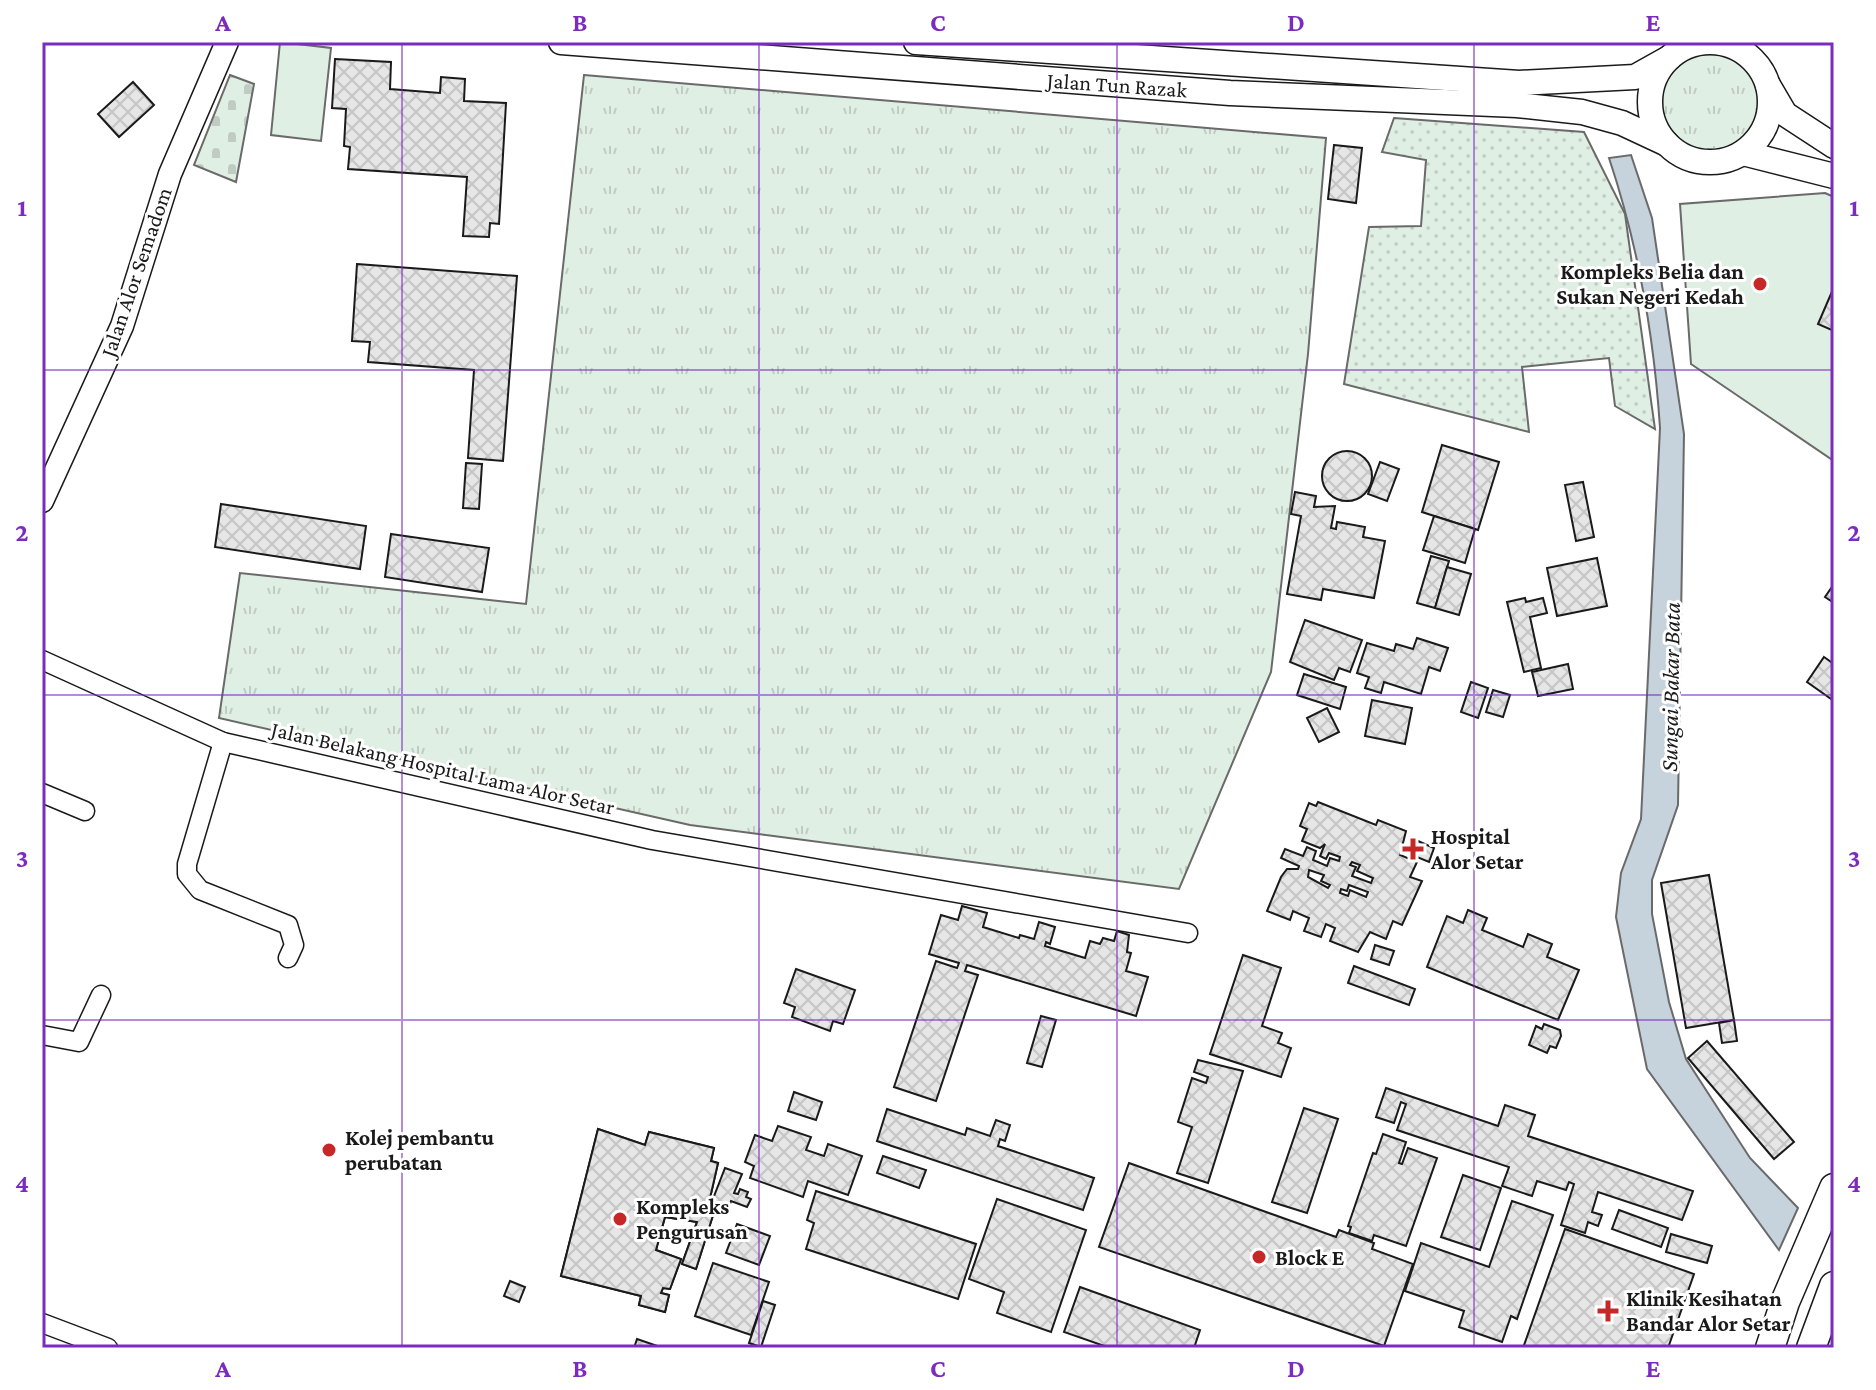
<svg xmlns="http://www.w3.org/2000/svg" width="1876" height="1390" viewBox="0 0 1876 1390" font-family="'Crimson Pro',serif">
  <defs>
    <pattern id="grass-tufts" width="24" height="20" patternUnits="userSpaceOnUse" patternTransform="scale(2)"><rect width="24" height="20" fill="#e0efe3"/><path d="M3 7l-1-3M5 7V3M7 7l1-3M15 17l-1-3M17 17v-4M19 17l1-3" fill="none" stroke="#c0ccc2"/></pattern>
    <pattern id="cemetery-stones" width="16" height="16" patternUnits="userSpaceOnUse" patternTransform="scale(2)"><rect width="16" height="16" fill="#e0efe3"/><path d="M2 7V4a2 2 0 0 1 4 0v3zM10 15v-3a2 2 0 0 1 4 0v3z" fill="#c0ccc2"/></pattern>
    <pattern id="garden-dots" width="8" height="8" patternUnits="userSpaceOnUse" patternTransform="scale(2)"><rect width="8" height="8" fill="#e0efe3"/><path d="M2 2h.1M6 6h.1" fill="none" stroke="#c0ccc2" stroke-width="1.8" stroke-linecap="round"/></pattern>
    <pattern id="building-cross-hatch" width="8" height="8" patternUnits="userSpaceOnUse" patternTransform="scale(2)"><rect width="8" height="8" fill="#e6e6e6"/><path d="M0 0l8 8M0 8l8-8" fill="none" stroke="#c5c5c5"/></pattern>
  </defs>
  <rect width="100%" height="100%" fill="#fff"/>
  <g fill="url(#grass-tufts)" stroke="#6a6a6a" stroke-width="2">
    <circle cx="1710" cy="102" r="51"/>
    <path d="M584,75l742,63 -18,216 -37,318 -92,217 -489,-64 -471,-107 21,-145 286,31z"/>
  </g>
  <path fill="url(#cemetery-stones)" stroke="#6a6a6a" stroke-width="2" d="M230,75l24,9 -18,98 -42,-17z"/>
  <path fill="url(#garden-dots)" stroke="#6a6a6a" stroke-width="2" d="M1394,118l190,14 41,82 30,215 -40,-23 -6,-48 -87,9 7,65 -185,-48 25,-157 52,-1 5,-66 -44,-8z"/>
  <g fill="#e0efe3" stroke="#6a6a6a" stroke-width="2">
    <path d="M280,42l51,6 -10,93 -50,-6z"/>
    <path d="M1825,193l9,4v264l-143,-97 -11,-160z"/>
  </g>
  <path fill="#c6d2dc" stroke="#6a6a6a" stroke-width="2" d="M1631,155l21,63 32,216 -6,371 -26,75v34l17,88 17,57 64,99 48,50 -19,42 -132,-181 -31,-152 5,-44 20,-54 19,-391c-6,-92 -22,-183 -51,-270z"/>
  <g fill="url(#building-cross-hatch)" stroke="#1a1a1a" stroke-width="2" fill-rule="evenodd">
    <path d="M335,59l56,3 -1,27 50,4 1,-16 24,2 -1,22 42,2 -7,121 -9,-1 -1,14 -26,-1 4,-59 -119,-8 2,-22 -6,-1 2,-37 -14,-1z"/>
    <path d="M133,82l21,23 -35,32 -21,-23z"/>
    <path d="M1334,145l28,3 -6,55 -28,-4z"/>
    <path d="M357,264l160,12 -14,185 -35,-3 6,-88 -106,-8 2,-20 -18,-1z"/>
    <path d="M1834,287v44l-16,-7z"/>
    <path d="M1442,445l57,17 -21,68 -56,-18z"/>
    <circle cx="1347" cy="476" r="25"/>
    <path d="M1380,462l19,7 -12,32 -19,-7z"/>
    <path d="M466,463l16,1 -3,45 -16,-1z"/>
    <path d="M1583,482l11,55 -18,4 -11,-56z"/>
    <path d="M1295,492l21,4 -2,11 21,-1 -4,22 5,1 1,-7 28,5 -2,10 22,4 -11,57 -51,-9 -2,11 -34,-6 14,-78 -10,-2z"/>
    <path d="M221,504l145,22 -6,43 -145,-22z"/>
    <path d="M1434,516l41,13 -10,34 -42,-13z"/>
    <path d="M391,534l98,14 -7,44 -97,-15z"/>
    <path d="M1431,556l18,5 -14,47 -18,-5z"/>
    <path d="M1597,558l10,48 -50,10 -10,-48z"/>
    <path d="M1447,567l24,7 -12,41 -24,-7z"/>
    <path d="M1834,584v19l-9,-6z"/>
    <path d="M1525,598l1,4 17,-4 4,15 -17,4 11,51 -17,4 -17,-70z"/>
    <path d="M1305,620l57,20 -12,32 -11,-4 -5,12 -44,-18z"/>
    <path d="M1417,638l31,10 -8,23 -11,-4 -8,27 -37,-12 -3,11 -16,-5 4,-11 -12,-4 10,-30 27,8 2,-7 17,5z"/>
    <path d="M1824,657l10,7v37l-27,-19z"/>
    <path d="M1568,664l5,25 -35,7 -6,-24z"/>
    <path d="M1304,674l42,13 -6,22 -43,-14z"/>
    <path d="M1471,682l17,6 -10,30 -17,-6z"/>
    <path d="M1493,690l17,5 -7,22 -17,-5z"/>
    <path d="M1372,700l40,8 -7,36 -40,-8z"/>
    <path d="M1327,708l12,24 -20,10 -12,-24z"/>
    <path d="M1318,802l58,23 2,-5 28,11 -6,24 17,7 -7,15 12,4 -20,44 -9,-4 -7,18 -16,-7 -12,20 -28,-11 5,-13 -9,-4 -5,13 -17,-6 5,-13 -16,-7 -3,9 -23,-9 14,-34 6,-8h11l1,-3 -18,-8 4,-9 18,7 4,-9 9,4 -3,9 14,6 3,-8 9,3 1,-4 -11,-4 -3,6 -6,-3 5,-12 -5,4 -18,-7 5,-12 -7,-3 9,-23 7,3zM1352,862l8,3 -3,6 16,7 -2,5 -19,-7 4,-9 -6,-2zM1309,870l15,5 -3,6 9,4 -2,3 -20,-11zM1349,885l19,7 -2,5 -16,-7 -2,6 -8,-3 1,-4 6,2z"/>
    <path d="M1418,841l16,7 -5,14 -17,-7z"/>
    <path d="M1709,875l25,145 -48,8 -25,-145z"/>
    <path d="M962,906l25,7 -4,14 36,11 1,-3 14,4 5,-17 16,5 -5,17 -4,-2 -1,4 40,12 5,-17 10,3 3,-6 11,3 3,-10 12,4 -2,17 4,1 -5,18 22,6 -12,39 -169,-51 -2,6 13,4 -42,126 -42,-14 42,-126 21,7 2,-5 -30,-9 12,-39 17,5z"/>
    <path d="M1468,910l19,8 -5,12 41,17 5,-13 24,10 -5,13 32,13 -21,50 -131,-53 20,-51 16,7z"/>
    <path d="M1375,945l19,6 -5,14 -18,-6z"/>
    <path d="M1243,955l38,13 -19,58 20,7 -4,10 13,5 -10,29 -71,-23z"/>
    <path d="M1354,966l61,23 -6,16 -61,-22z"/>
    <path d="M796,969l59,21 -12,34 -10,-3 -3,10 -38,-14 3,-10 -11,-4z"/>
    <path d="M1041,1016l15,4 -14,47 -15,-4z"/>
    <path d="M1734,1020l3,21 -15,2 -3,-20z"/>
    <path d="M1544,1024l16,6 1,6 -5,12 -6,-2 -3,7 -18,-8 7,-19 6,3z"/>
    <path d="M1707,1041l87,101 -20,17 -86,-101z"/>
    <path d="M1198,1060l45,11 -35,112 -31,-10 15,-46 -14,-5 14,-44 14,5 2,-6 -14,-5z"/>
    <path d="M1386,1088l112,38 7,-21 30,10 -7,21 165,55 -11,29 -84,-28 -6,20 10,3 -4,11 -10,-4 -3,11 -24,-8 13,-41 -5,-2 -3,8 -29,-9 -5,15 -30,-10 7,-19 -112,-37 9,-26 -5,-2 -7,21 -18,-6z"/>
    <path d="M794,1092l28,10 -6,18 -28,-9z"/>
    <path d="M1304,1108l34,11 -31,94 -35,-11z"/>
    <path d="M887,1109l78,26 2,-7 23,8 6,-16 14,5 -5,16 -5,-2 -2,7 96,32 -11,32 -206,-69z"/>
    <path d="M778,1126l33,11 -5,13 18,6 4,-12 34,12 -14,39 -40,-14 -5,16 -53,-19 4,-12 -9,-4 10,-27 17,6z"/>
    <path d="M598,1129l47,16 4,-13 65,16 -3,13 7,2 -10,44 7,2 -19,60 -14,-5 15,-42 -32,-5 -9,33 25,9 -11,30 -7,-1 -2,5 8,2 -4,17 -26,-7 2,-9 -80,-20zM686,1155l4,1 -6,27 -7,-2 -4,13 -3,-1 5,-19 6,2zM647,1168h4l-5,19 -4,-1zM703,1171h3l-9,29v-14z"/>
    <path d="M598,1129l47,16 4,-13 65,16 -3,13 7,2 -10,44 7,2 -19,60 -14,-5 15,-42 -32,-5 -9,33 25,9 -11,30 -7,-1 -2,5 8,2 -4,17 -26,-7 2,-9 -80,-20z"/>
    <path d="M1383,1134l23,8 -7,21 3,1 6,-16 29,10 -31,88 -32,-11 -2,6 -23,-8 2,-6 -3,-1 25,-73 3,1z"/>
    <path d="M883,1156l43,14 -7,18 -42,-15z"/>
    <path d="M1129,1163l207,74 3,-7 35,13 -2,6 41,15 -29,82 -285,-99z"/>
    <path d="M725,1168l17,6 -8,19 4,1 2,-5 8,3 -2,5 5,2 -4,8 -16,-6 -3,9 -17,-6z"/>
    <path d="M1463,1175l38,13 -21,62 -39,-13z"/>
    <path d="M816,1191l160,53 -18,55 -152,-50 8,-26 -7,-3z"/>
    <path d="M997,1199l89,31 -35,102 -54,-19 7,-21 -35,-13z"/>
    <path d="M1512,1201l41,14 -36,104 -6,-3 -9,26 -43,-15 5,-16 -59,-20 16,-48 68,24z"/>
    <path d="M1619,1210l49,18 -7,19 -49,-18z"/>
    <path d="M737,1224l33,12 -11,29 -33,-12z"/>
    <path d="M1565,1229l129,45 -26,74h-145z"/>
    <path d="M1671,1234l41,12 -5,17 -41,-11z"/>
    <path d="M713,1263l56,19 -18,53 -56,-19z"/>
    <path d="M510,1281l15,6 -6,15 -15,-6z"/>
    <path d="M1080,1287l120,43 -6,18h-84l-46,-16z"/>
    <path d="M763,1301l12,4 -14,42 -12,-4z"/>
    <path d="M637,1339l26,9h-29z"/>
  </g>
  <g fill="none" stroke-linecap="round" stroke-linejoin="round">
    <defs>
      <g id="minor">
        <path d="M42,660l181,82 429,98 536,93"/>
        <path d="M223,742l-36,122v10l13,16 88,35 6,20 -6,13"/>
        <path d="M42,793l43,18"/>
        <path d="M42,1035l37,7 22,-47"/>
        <path d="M42,1323l66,25"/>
      </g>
      <path id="tertiary" d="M42,501l80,-175 48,-152 57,-132"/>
      <g id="secondary">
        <path d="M561,42l669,51 287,12 65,7 40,11 45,21"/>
        <path d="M916,42l603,41 116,-6 34,-19"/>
        <circle cx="1710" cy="102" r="60"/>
        <path d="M1768,85l17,29 49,32"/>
        <path d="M1743,153l91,23"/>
      </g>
      <g id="primary">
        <path d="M1770,1348l15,-46 49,-114"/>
        <path d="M1811,1348l23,-62"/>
      </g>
    </defs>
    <use href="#minor" stroke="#1a1a1a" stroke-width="21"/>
    <use href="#tertiary" stroke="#1a1a1a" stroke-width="25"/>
    <use href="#secondary" stroke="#1a1a1a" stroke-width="27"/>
    <use href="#primary" stroke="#1a1a1a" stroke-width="31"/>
    <use href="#minor" stroke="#fff" stroke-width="18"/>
    <use href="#tertiary" stroke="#fff" stroke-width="22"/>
    <use href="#secondary" stroke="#fff" stroke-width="24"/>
    <use href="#primary" stroke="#fff" stroke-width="28"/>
  </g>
  <path fill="none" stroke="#7b2cbf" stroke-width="2" stroke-opacity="0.55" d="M402,42v1306M759,42v1306M1117,42v1306M1474,42v1306M42,370h1792M42,695h1792M42,1020h1792"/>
  <g fill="#c62828" stroke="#fff" stroke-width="3">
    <circle cx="1760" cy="284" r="8"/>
    <path d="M1409 837h8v8h8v8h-8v8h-8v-8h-8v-8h8z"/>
    <circle cx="329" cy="1150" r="8"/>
    <circle cx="620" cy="1219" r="8"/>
    <circle cx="1259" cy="1257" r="8"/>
    <path d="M1604 1299h8v8h8v8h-8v8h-8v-8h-8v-8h8z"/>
  </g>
  <g text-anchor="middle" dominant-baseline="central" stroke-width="6" stroke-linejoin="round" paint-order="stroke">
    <g font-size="22" fill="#1a1a1a" stroke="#fff">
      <text transform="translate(1117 85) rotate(4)">Jalan Tun Razak</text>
      <text transform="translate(136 272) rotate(-71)">Jalan Alor Semadom</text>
      <text transform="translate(443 768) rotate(13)">Jalan Belakang Hospital Lama Alor Setar</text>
    </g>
    <g font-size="22" font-weight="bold" fill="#1a1a1a" stroke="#fff" text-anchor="start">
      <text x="1744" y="271" text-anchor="end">Kompleks Belia dan<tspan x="1744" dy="25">Sukan Negeri Kedah</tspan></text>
      <text x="1431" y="836">Hospital<tspan x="1431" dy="25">Alor Setar</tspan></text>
      <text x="345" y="1137">Kolej pembantu<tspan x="345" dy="25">perubatan</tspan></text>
      <text x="636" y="1206">Kompleks<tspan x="636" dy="25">Pengurusan</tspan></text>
      <text x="1275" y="1257">Block E</text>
      <text x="1626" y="1298">Klinik Kesihatan<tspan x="1626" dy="25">Bandar Alor Setar</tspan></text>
    </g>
    <g font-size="24" font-style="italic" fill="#1a1a1a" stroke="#fff">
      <text transform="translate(1670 687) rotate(-89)">Sungai Bakar Bata</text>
    </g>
  </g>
  <rect width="1876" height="1390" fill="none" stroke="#ffffff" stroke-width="88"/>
  <rect x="44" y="44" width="1788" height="1302" fill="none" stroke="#7b2cbf" stroke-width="3"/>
  <g font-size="26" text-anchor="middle" font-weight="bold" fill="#7b2cbf">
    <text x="223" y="31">A</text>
    <text x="580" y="31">B</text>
    <text x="938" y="31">C</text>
    <text x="1296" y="31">D</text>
    <text x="1653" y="31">E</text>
    <text x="22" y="216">1</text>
    <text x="1854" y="216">1</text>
    <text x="22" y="541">2</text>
    <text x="1854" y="541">2</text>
    <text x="22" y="867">3</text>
    <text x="1854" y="867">3</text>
    <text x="22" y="1192">4</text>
    <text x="1854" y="1192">4</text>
    <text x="223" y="1377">A</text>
    <text x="580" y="1377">B</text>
    <text x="938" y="1377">C</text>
    <text x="1296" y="1377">D</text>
    <text x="1653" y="1377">E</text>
  </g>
</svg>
